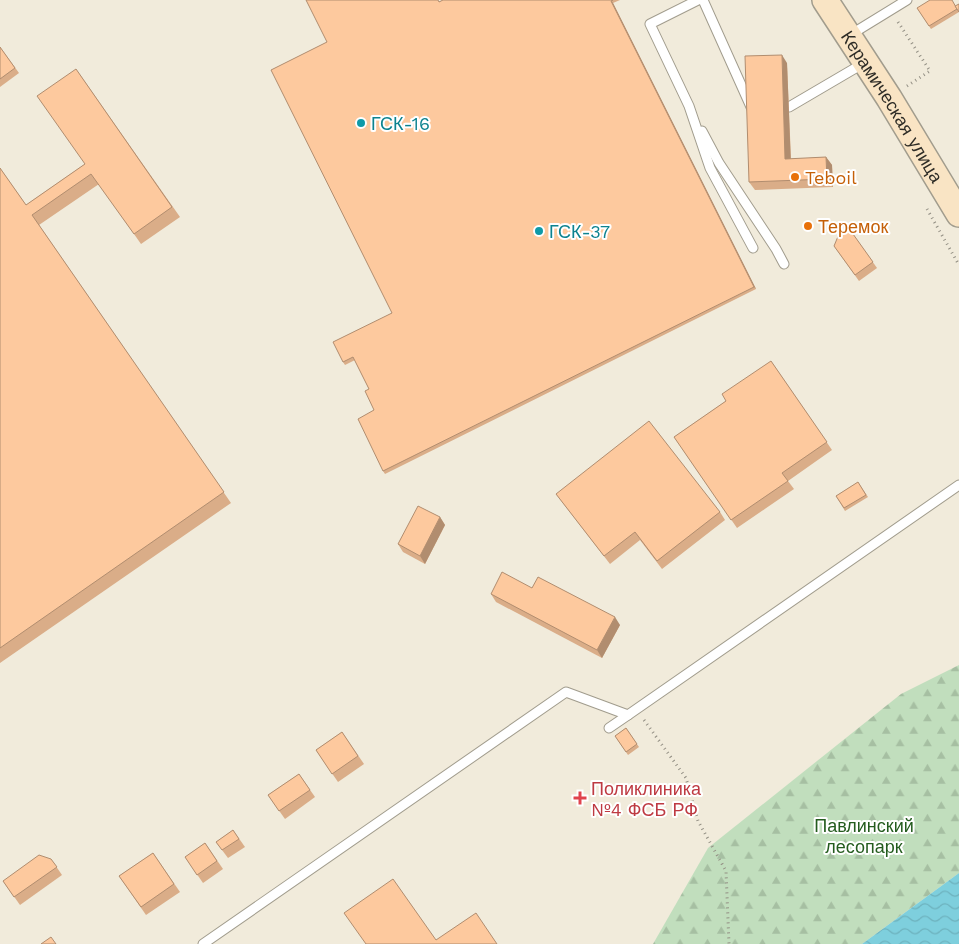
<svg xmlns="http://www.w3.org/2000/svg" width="959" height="944" viewBox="0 0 959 944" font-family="'Work Sans',sans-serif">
  <defs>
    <pattern id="forest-firs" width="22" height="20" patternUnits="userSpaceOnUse" patternTransform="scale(1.25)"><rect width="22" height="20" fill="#c1debd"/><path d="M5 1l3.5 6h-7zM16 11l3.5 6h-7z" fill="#a6bfa2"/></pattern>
    <pattern id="water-waves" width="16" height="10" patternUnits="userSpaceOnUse" patternTransform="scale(1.25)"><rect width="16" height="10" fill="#7ecfdd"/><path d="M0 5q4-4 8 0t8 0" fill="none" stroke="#6db2be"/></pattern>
  </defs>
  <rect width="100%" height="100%" fill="#f1ebdb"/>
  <path fill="url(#forest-firs)" d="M959,665v208l-97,71h-209l55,-96 193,-154z"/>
  <path fill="url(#water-waves)" d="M959,873v71h-97z"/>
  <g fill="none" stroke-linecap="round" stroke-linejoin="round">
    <defs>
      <g id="lane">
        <path d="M698,0l-48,24 39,82 21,62 43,80"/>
        <path d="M703,0l48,107"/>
        <path d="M850,35l57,-35"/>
        <path d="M789,107l75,-44"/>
        <path d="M702,131l17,32 57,86 8,15"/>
        <path d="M609,728l19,-13"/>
        <path d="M203,944l363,-252 62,23 331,-230"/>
      </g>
      <g id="secondary">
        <path id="s1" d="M825,0l64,98 70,116"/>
      </g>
    </defs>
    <use href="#lane" stroke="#a19c8d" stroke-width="11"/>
    <use href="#secondary" stroke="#a19c8d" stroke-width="28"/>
    <g stroke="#938f84" stroke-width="3" stroke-dasharray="1 4" stroke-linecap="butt">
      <path d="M898,22l32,49 -23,15"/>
      <path d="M927,209l32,56"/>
      <path d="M644,720l42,58 12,43 28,50 3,73"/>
    </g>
    <use href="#lane" stroke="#fff" stroke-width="9"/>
    <use href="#secondary" stroke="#f9e4c4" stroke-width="25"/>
  </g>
  <g fill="#daad88">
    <path d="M443,0h177l-7,3 143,286 -371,185 -2,-3 -9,-61 -5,-21 -14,-29 -10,5 -2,-3 49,-49 -65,-271z"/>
    <path d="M956,6l3,6 -28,17 -14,-21z"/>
    <path d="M0,47l19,26 -19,14z"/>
    <path d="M787,63l4,96 35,-2 6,8 1,22 -78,3 -6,-8z"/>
    <path d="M76,69l104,148 -39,27 -42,-60 -60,41 192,278 -231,160v-495l26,37 59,-41z"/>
    <path d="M848,227l29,41 -18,13 -25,-35z"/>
    <path d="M771,361l61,89 -44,31 6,8 -57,39 -63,-91 52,-36z"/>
    <path d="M858,482l10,15 -23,14 -9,-15z"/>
    <path d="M556,494l164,18 5,8 -63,49 -22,-29 -30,24z"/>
    <path d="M440,517l5,8 -20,39 -22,-12 -5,-8z"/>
    <path d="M532,588l88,37 -18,33 -106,-56 -5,-8z"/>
    <path d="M626,728l13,19 -11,8 -13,-19z"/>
    <path d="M342,732l22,32 -26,18 -22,-32z"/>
    <path d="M299,774l16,23 -30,22 -17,-24z"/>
    <path d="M233,830l12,17 -17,11 -12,-16z"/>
    <path d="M205,843l18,26 -20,14 -18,-26z"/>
    <path d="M153,853l27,39 -34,23 -27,-39z"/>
    <path d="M51,859l11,16 -42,30 -17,-24z"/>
  </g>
  <g fill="#b18d6f">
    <path d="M611,1l2,2 143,286 -2,-2z"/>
    <path d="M782,55l5,8 4,104 -6,-8z"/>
    <path d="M826,157l6,8 1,22 -6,-8z"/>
    <path d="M440,517l5,8 -20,39 -5,-8z"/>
    <path d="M615,617l5,8 -18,33 -5,-8z"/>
  </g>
  <g fill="#fdc99e" stroke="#b18d6f">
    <path d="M306,0h132l1,2 4,-2h170l-2,1 143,286 -371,184 -25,-52 16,-9 -9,-19 4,-2 -16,-32 -10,5 -10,-20 59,-29 -121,-243 56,-28z"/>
    <path d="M930,0h22l5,9 -28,17 -12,-18z"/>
    <path d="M959,4v8l-4,-6z"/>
    <path d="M0,47l15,21 -15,11z"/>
    <path d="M782,55l3,104 41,-2 1,22 -78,3 -4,-126z"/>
    <path d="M76,69l96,138 -38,27 -43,-60 -59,41 192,277 -224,156v-480l26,37 59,-41 -48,-68z"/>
    <path d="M848,227l25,35 -18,13 -21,-29 5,-12z"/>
    <path d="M771,361l56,81 -45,31 6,8 -57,39 -57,-83 52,-36 -4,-7z"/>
    <path d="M649,421l71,91 -63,49 -22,-29 -31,24 -48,-62z"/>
    <path d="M858,482l8,13 -22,13 -8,-12z"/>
    <path d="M418,506l22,11 -20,39 -22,-12z"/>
    <path d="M502,572l30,16 6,-11 77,40 -18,33 -106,-56z"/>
    <path d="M626,728l11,16 -11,8 -11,-16z"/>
    <path d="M342,732l16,24 -26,18 -16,-24z"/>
    <path d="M299,774l11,16 -31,21 -11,-16z"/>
    <path d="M233,830l6,9 -17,11 -6,-8z"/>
    <path d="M205,843l12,18 -20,14 -12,-18z"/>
    <path d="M153,853l21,31 -33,23 -22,-31z"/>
    <path d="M39,855l12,4 6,8 -43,30 -11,-16z"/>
    <path d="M393,879l43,61 40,-27 21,31h-131l-22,-31z"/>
    <path d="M51,937l5,7h-15z"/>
  </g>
  <g fill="#0f9aa8" stroke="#fff" stroke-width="2">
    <circle cx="361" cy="123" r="5"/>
    <circle cx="539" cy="231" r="5"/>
  </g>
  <g fill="#e8710a" stroke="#fff" stroke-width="2">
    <circle cx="795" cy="177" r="5"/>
    <circle cx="808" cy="226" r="5"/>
  </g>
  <path fill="#e0444e" stroke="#fff" stroke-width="2" d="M577.5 790.5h5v5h5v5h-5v5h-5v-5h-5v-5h5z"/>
  <g text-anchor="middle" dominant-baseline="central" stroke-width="4" stroke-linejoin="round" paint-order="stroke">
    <g font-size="18" fill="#2e2c26" stroke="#fff">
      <text stroke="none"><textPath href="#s1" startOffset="126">Керамическая улица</textPath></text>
    </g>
    <g font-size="18" fill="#0d838f" stroke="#fff" text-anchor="start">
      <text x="371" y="123">ГСК-16</text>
      <text x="549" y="231">ГСК-37</text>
    </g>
    <g font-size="18" fill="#c56008" stroke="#fff" text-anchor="start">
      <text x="805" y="177">Teboil</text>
      <text x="818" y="226">Теремок</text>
    </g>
    <g font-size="18" fill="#be3a42" stroke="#fff" text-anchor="start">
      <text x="591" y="788">Поликлиника<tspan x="591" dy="21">№4 ФСБ РФ</tspan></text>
    </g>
    <g font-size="18" fill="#245c1e" stroke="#fff">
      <text x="864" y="825">Павлинский<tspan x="864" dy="21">лесопарк</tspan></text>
    </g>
  </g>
</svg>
